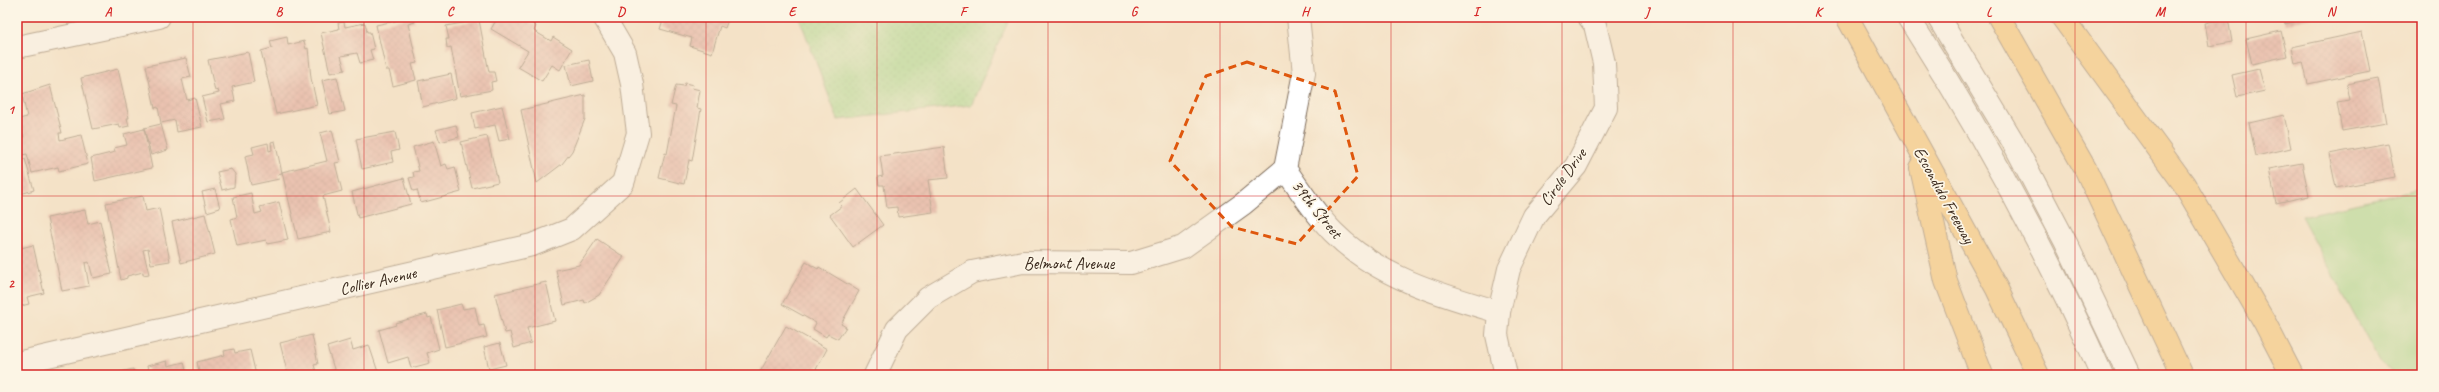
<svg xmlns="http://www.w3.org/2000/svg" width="2439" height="392" viewBox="0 0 2439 392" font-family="Caveat,sans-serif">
  <defs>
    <pattern id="grass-dots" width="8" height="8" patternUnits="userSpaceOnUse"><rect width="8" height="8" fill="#a1da8c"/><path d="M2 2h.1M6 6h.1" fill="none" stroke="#8cbb78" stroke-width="1.8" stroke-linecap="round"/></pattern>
    <pattern id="building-cross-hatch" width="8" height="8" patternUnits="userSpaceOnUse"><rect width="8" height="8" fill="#de9b94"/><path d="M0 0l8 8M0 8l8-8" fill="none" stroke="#b57f78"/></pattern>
  </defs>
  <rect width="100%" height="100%" fill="#fcf5e5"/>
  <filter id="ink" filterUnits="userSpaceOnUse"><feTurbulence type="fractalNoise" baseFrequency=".025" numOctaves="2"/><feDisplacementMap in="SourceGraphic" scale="8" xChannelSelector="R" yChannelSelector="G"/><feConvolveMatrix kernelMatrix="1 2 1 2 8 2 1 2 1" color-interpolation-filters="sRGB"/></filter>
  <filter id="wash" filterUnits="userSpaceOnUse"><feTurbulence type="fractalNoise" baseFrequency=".012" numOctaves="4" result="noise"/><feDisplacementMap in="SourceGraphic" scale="16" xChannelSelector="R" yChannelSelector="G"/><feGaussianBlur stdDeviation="0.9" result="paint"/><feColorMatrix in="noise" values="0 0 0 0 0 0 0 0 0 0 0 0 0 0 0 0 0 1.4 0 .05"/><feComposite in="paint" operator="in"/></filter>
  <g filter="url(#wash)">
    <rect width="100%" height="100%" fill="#f4e2c7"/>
    <path fill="url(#grass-dots)" stroke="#6e8255" d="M799,17h211l-39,88 -133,15z"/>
    <path fill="#a1da8c" stroke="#6e8255" d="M2422,189v162l-4,9v11l-5,4h-17l-16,-12 -79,-147z"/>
    <g id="blocks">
      <g fill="url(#building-cross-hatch)">
        <path d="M413,17l2,5 -7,2 9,39 -5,1 4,16 -23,6 -4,-16h-3l-10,-45z"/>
        <path d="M498,17h24l14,9 -2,5 17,10 2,-4 19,12 -12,21 -8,-5 -10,16 -24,-14 10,-16 -37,-22z"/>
        <path d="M664,17h65l-4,11 -5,-2 -8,27 -22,-7 2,-8 -32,-9z"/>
        <path d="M2284,17h28v1l-27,6z"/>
        <path d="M2228,18l4,24 -23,4 -4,-23z"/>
        <path d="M479,20l10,52h5l2,9 -5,1 1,8 -32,6 -9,-49 -4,1 -1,-9h3l-3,-13z"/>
        <path d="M344,22l1,5 20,-4 2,9h3l4,17 -4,1 3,10 -13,3 -3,-10 -16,3 4,14 -15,3 -9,-40 18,-4 -1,-6z"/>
        <path d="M2281,31l6,25 -35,8 -6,-25z"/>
        <path d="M2362,32l8,39 -62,13 -5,-22 -8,2 -3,-17z"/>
        <path d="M287,37l1,8 16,-4 2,8 2,-1 3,30 6,27 -41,9 -15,-63 11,-3 -2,-7z"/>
        <path d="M248,52l6,30 -22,5 3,14 -14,3 4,15 -17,3 -6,-25 17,-4 -1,-3 -3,1 -7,-31z"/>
        <path d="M186,58l5,19 -9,2 5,21 8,-2 7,29 -25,5 -2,-12 -14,3 -3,-16 -3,1 -9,-42z"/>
        <path d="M589,60l4,21 -22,5 -5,-21z"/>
        <path d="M118,69l11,49h-2l2,8 -9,2 -1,-4 -26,5 -12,-51z"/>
        <path d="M2259,69l6,22 -28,6 -5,-22z"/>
        <path d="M451,74l5,24 -33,9 -5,-26z"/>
        <path d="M337,77l8,34 -15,3 -8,-34z"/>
        <path d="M2378,78l8,45 -44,8 -5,-29 13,-2 -3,-16z"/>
        <path d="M685,83l8,2 -1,3 8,2 -3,18 4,1 -9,52 -3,-1 -5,24 -25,-6 6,-25 2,1 9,-48 -5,-1 5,-20 8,1z"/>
        <path d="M50,85l12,48h-3l1,7 21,-5 7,29 -29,7 -1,-4 -26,6 -5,-19 -10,2v-17l7,-1 -5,-19 8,-2 -5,-23z"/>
        <path d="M585,95v24l-13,32 -10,13 -25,19 -16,-73z"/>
        <path d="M502,106l8,33 -11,2 -4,-16 -20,4 -3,-16z"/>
        <path d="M2284,115l7,33 -35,8 -7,-33z"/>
        <path d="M161,124l7,26 -17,5 -7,-27z"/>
        <path d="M456,125l3,12 -19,5 -4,-12z"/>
        <path d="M144,129l8,39 -57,13 -4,-23 24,-6 -1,-4 13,-3 -3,-11z"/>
        <path d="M332,130l8,32 -5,1 7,28 -19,5 8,36 -33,7 -16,-67 45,-11 -7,-28z"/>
        <path d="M395,132l4,18 -8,2 2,10 -31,7 -6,-30z"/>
        <path d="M487,136l11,46 -26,6 -11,-46z"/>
        <path d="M275,141l7,32 -4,1 1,5 -28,6 -6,-29 9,-2 -2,-7 16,-4 1,8 3,-1 -1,-8z"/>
        <path d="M434,141l7,25 5,-2 2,5 7,-2 6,25 -40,11 -4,-13 -4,1 -4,-13 5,-1 -1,-5 6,-1 -6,-24z"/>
        <path d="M2388,143l7,34 -59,11 -7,-34z"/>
        <path d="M944,147l4,31 -20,2 5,32 -35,5 -1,-10 -10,1 -3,-23h-5l-1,-8 5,-1 -3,-20z"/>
        <path d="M25,159l9,31 -17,5v-34z"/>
        <path d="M2302,163l7,33 -33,7 -7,-34z"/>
        <path d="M231,169l4,5 -1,13 -12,3 -5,-18z"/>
        <path d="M404,178l7,26 -53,14 -6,-26z"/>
        <path d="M215,189l5,19 -13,4 -5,-20z"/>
        <path d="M857,189l26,36 -30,22 -23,-32 12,-9 -3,-3z"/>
        <path d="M251,193l4,21 7,-2 -2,-5 19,-5 9,38 -21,4 -1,-4 -29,6 -6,-27 6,-2 -4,-20z"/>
        <path d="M143,196l3,15 13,-3 11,53 -19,3 -3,-15 -5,1 6,24 -6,1v-3l-16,4v2l-6,2 -15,-77z"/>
        <path d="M85,210l3,14 12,-3 12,53 -19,4 -4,-16 -4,1 4,23 -27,5 -15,-73z"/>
        <path d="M205,214l10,40 -34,9 -9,-41z"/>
        <path d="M597,239l27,18 -25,38 -14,8 -1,-3 -20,5 -8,-35 23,-5z"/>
        <path d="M33,245l11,48 -17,4 2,7 -12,3v-58z"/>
        <path d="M806,262l12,7 1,-2 40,24 -18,33 5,3 -8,12 -10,-5 -2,3 -13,-8 3,-6 -34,-19z"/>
        <path d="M546,282l9,39 -28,7 4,15 -17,5 -4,-16 -5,1 -10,-39z"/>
        <path d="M461,304l2,5 12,-2 4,19 5,-1 3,12 -42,10 -8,-37z"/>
        <path d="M427,314l1,4 3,-1 8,32 -12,4 3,10 -19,5 -3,-11 -20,6 -9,-33 17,-5 -1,-2z"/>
        <path d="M786,326l41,23 -14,26h-47l-6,-3z"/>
        <path d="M312,335l6,29 -4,1 3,10h-29l-8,-32z"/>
        <path d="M350,340l3,10 16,-5 10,30h-43l-9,-28z"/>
        <path d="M500,343l6,22 -17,4 -5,-22z"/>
        <path d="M234,349l1,4 15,-3 6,25h-56l-3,-13 28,-7 -1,-4z"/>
        <path d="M167,361l1,5 16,-4 3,13h-38l-2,-9z"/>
        <path d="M133,369l1,6h-22v-1z"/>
      </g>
    </g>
  </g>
  <g filter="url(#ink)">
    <use href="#blocks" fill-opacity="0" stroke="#7c6a59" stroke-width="1"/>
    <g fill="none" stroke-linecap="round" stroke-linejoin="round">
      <defs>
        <g id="minor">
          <path d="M1298,17l6,56 -19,96c15,21 30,45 48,63 44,45 108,63 166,80"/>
          <path d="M1908,17c73,114 139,234 194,358"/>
          <path d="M1938,17l74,123 54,103 63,132"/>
          <path d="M17,47l142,-30"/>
          <path d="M17,363l515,-118 40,-16 51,-46 15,-50 -6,-49 -7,-31 -21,-36"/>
          <path d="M875,375l22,-46 31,-31 44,-26 51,-10 108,1 52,-16 60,-43 42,-35"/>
          <path d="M1506,375l-9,-40 2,-23 10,-43 25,-53 42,-50 30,-58 -2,-45 -9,-38 -6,-8"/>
        </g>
        <g id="highway">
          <path d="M1847,17l150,272 41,86"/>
          <path d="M1999,17l87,153 96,205"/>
          <path d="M2062,17l122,167 81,139 27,52"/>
          <path d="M1921,168l25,113 36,94"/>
        </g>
      </defs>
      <use href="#minor" stroke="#7c6a59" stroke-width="24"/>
      <use href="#highway" stroke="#7c6a59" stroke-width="24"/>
      <use href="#minor" stroke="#fff" stroke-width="22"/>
      <use href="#highway" stroke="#f6c06b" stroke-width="22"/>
    </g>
  </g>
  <path d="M0 0H2439V392H0ZM1247,62l88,29 23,85 -61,68 -65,-17 -62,-66 36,-85z" fill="#f4e2c7" fill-opacity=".55" fill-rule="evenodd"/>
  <path fill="none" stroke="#df570d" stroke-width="3" stroke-dasharray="8 5" stroke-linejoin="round" d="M1247,62l88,29 23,85 -61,68 -65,-17 -62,-66 36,-85z"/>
  <path fill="none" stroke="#d62828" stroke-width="1" stroke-opacity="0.55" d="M193,17v358M364,17v358M535,17v358M706,17v358M877,17v358M1048,17v358M1220,17v358M1391,17v358M1562,17v358M1733,17v358M1904,17v358M2075,17v358M2246,17v358M17,196h2405"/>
  <g text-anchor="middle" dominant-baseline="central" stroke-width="3.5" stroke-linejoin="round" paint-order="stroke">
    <g font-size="17" fill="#3b2a1e" stroke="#fcf5e5">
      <text transform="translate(1563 177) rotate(-54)">Circle Drive</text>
      <text transform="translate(1944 195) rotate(61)">Escondido Freeway</text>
      <text transform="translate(1317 209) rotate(51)">39th Street</text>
      <text x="1069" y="263">Belmont Avenue</text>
      <text transform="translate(378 281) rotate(-13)">Collier Avenue</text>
    </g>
  </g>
  <rect width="2439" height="392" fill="none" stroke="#fcf5e5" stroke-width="44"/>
  <rect x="22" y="22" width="2395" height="348" fill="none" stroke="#d62828" stroke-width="1.5"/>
  <g font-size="13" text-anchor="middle" font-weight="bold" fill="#d62828">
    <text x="108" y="16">A</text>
    <text x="279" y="16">B</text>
    <text x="450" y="16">C</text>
    <text x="621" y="16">D</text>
    <text x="792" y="16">E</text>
    <text x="963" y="16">F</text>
    <text x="1134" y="16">G</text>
    <text x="1305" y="16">H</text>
    <text x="1476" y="16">I</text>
    <text x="1647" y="16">J</text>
    <text x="1818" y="16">K</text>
    <text x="1989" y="16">L</text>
    <text x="2160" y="16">M</text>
    <text x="2331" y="16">N</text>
    <text x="11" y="114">1</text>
    <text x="11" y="288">2</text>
  </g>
</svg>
